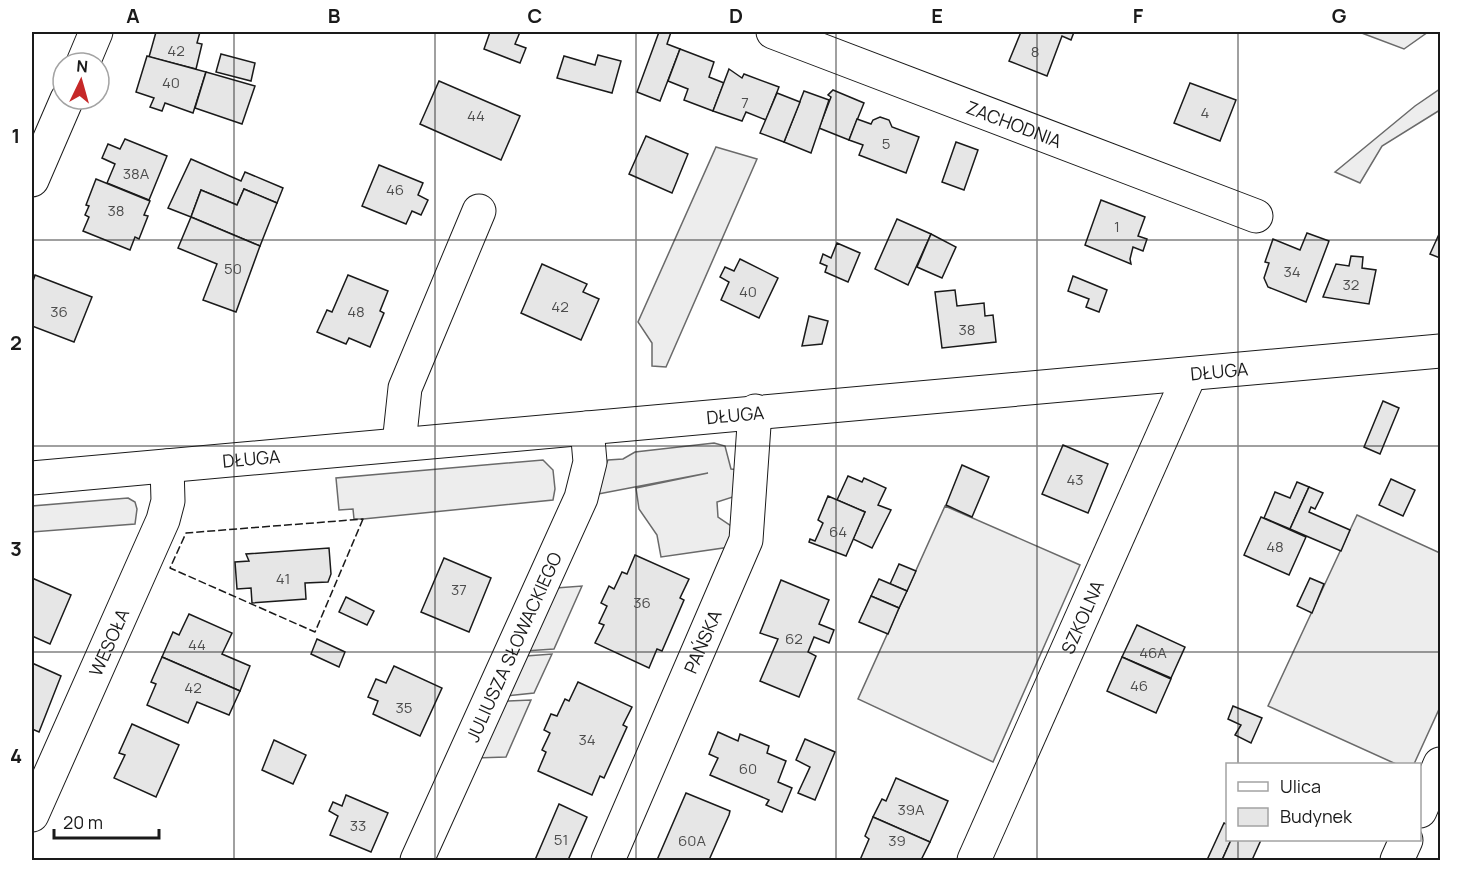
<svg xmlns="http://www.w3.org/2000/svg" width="1472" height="892" viewBox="0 0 1472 892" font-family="Manrope,sans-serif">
  <rect width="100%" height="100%" fill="#fff"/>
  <g fill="#ededed" stroke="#6a6a6a" stroke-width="1.5">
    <path d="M1359,32h69l-24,17z"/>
    <path d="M1440,89v21l-58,36 -22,37 -25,-11 80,-66z"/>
    <path d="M716,147l41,12 -91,208 -14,-1v-23l-14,-21z"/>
    <path d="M714,443l11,3 6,23 11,1 -6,26 -19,6 1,15 13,9 -1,21 -69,10 -4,-22 -18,-26 -3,-21 72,-15 -115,22 15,-35 15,-1 12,-7z"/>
    <path d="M543,460l10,10 2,19 -2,11 -190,19h-9l-1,-10 -14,1 -3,-32z"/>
    <path d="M128,498l7,4 2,7 -2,15 -103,8v-26z"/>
    <path d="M945,506l135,59 -87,197 -135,-63z"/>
    <path d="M1357,515l83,38v154l-26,57h-18l-128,-58z"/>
    <path d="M582,586l-28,63 -29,2 31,-63z"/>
    <path d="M552,654l-18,39 -29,3 21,-40z"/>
    <path d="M531,700l-25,57 -30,1 30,-57z"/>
  </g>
  <g fill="#e6e6e6" stroke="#1a1a1a" stroke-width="1.5">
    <path d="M156,32h44l-3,11 5,1 -6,25 -47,-12z"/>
    <path d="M490,32h30l-5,12 11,4 -6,15 -36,-14z"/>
    <path d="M659,32h12l-4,12 13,5 -20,52 -23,-9z"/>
    <path d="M1021,32h53l-3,8 -9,-4 -15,40 -38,-15z"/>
    <path d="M680,49l34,13 -5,15 15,6 -11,28 -29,-11 4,-11 -20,-8z"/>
    <path d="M221,54l34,9 -4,18 -35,-9z"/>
    <path d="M598,55l23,6 -9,32 -55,-15 7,-22 31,9z"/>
    <path d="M147,56l59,16 -13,41 -28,-10 -3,8 -12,-4 4,-9 -18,-6z"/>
    <path d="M729,69l13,9 2,-4 35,13 -13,33 -20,-8 -4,9 -29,-10z"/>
    <path d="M206,72l49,14 -13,38 -47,-16z"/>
    <path d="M439,81l81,35 -19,44 -81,-36z"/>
    <path d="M1190,83l46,17 -16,41 -46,-18z"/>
    <path d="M833,90l31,13 -15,37 -30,-12 12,-31 -3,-2z"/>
    <path d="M804,91l25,9 -18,53 -27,-11z"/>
    <path d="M777,93l23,9 -16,40 -24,-9z"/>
    <path d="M880,117l9,3 3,7 27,10 -13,36 -47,-18 4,-10 -14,-5 8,-21 14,5 2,-4z"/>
    <path d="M646,136l42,18 -16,39 -43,-19z"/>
    <path d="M125,139l42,17 -18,44 -42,-17 8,-19 -13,-6 6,-14 12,5z"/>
    <path d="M956,142l22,8 -14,40 -22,-8z"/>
    <path d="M191,159l50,22 4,-9 38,16 -6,15 -33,-14 -7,16 -36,-15 -10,27 -23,-9z"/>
    <path d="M379,165l44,18 -5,12 10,5 -7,15 -9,-4 -6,13 -44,-18z"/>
    <path d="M96,179l54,22 -6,14 4,1 -9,23 -4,-2 -5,13 -47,-19 6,-14 -4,-2 4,-9 -3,-1z"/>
    <path d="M244,189l33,14 -17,43 -69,-29 10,-27 36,15z"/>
    <path d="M1101,200l44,17 -7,19 9,3 -4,12 -10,-4 -3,12 1,5 -46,-19z"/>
    <path d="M191,217l69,29 -24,66 -33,-12 14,-36 -39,-16z"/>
    <path d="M897,219l34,15 -23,51 -33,-16z"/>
    <path d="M1440,232v26l-10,-4z"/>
    <path d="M1307,233l22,8 -23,61 -38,-15 -4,-9 5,-15 -4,-1 8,-23 27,11z"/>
    <path d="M931,234l25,13 -14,31 -25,-11z"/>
    <path d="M837,243l23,10 -12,29 -23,-10 2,-6 -7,-3 3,-9 8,4z"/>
    <path d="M1351,256l12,1 -1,11 14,2 -7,34 -46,-7 13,-33 13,2z"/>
    <path d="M740,259l38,19 -19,40 -38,-18 8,-18 -9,-5 5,-10 9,4z"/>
    <path d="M542,264l45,20 -4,8 16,7 -18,41 -60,-27z"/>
    <path d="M35,275l57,22 -18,45 -42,-16v-42z"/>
    <path d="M348,275l40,16 -8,20 4,2 -14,34 -21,-9 -3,6 -29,-12 10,-22 5,2z"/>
    <path d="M1073,276l34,14 -8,22 -13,-5 3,-8 -21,-8z"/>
    <path d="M955,290l2,16 27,-3 1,13 8,-1 3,27 -54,6 -7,-56z"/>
    <path d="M809,316l19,5 -6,23 -20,2z"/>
    <path d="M1383,401l16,7 -19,46 -16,-7z"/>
    <path d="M1063,445l45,19 -20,49 -46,-19z"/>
    <path d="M962,465l27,12 -17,40 -26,-12z"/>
    <path d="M848,476l14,6 2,-4 22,10 -8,17 13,5 -19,38 -19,-9 12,-27 -28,-12z"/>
    <path d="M1391,479l24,11 -12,26 -24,-11z"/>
    <path d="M1297,482l12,5 -19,42 -26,-11 11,-26 15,6z"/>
    <path d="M1309,487l14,6 -8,16 -4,-2 -2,5 41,18 -9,21 -51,-22z"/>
    <path d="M828,496l37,16 -19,44 -37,-14 1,-3 5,2 8,-18 -5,-3z"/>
    <path d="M1261,517l45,20 -17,38 -45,-20z"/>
    <path d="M329,548l2,26 -3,8 -23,1 1,16 -54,4 -1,-15 -14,1 -2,-27 14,-1 -3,-7z"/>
    <path d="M635,555l54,24 -9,19 4,2 -22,51 -5,-2 -8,19 -54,-25 9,-18 -5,-2 8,-17 -6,-3 8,-17 5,3 8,-17 5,2z"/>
    <path d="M444,558l47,20 -22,54 -48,-20z"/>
    <path d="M899,564l17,7 -9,20 -17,-7z"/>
    <path d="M32,578l39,17 -21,49 -18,-8z"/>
    <path d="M1310,578l14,6 -12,29 -15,-7z"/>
    <path d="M879,579l28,12 -8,17 -28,-12z"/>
    <path d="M781,580l48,20 -10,24 15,6 -5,13 -15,-6 -6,15 8,4 -17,41 -39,-16 18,-42 -18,-6z"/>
    <path d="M871,596l28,12 -11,26 -29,-12z"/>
    <path d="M346,597l28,14 -7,14 -28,-13z"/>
    <path d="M189,614l43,19 -10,21 28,12 -10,25 -78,-34 11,-25 6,3z"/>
    <path d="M1137,625l48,22 -14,31 -49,-21z"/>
    <path d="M317,639l28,13 -6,15 -28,-13z"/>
    <path d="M162,657l78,34 -11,24 -32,-13 -9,21 -41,-18 9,-21 -5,-2z"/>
    <path d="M1122,657l49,22 -15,34 -49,-22z"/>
    <path d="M32,663l29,13 -22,56 -7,-3z"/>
    <path d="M394,666l48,22 -22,48 -47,-22 5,-13 -10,-4 8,-18 10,4z"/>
    <path d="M578,682l54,25 -9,18 4,2 -23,51 -4,-2 -8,19 -54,-24 8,-19 -4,-2 8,-17 -6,-3 7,-16 6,2 8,-17 4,2z"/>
    <path d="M1233,706l29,12 -11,25 -16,-8 6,-10 -13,-6z"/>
    <path d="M132,724l47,21 -23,52 -42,-19 11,-23 -6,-2z"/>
    <path d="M718,732l20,9 2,-7 29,12 -2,7 19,8 -8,21 14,6 -10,24 -16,-7 3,-5 -59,-25 8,-17 -9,-4z"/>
    <path d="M805,739l30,13 -20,48 -17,-7 12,-26 -14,-7z"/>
    <path d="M274,740l32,15 -13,29 -31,-14z"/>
    <path d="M896,778l52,23 -18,41 -57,-25 9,-18 4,2z"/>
    <path d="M686,793l44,18 -1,4 -20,45h-52z"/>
    <path d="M346,795l42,18 -17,39 -41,-17 8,-19 -9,-5 4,-9 9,4z"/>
    <path d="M559,804l28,13 -19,43h-33z"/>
    <path d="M873,817l57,25 -9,18h-61l9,-21 -4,-3z"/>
    <path d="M1224,823l4,2v15h3l-9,20h-15z"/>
    <path d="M1231,840h30l-9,20h-30z"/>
  </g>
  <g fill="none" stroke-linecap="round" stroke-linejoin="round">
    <defs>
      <g id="minor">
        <path id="s1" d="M773,32l483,184"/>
        <path d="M83,63l13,-31"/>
        <path d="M32,180l35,-81"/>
        <path d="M399,444l6,-56 74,-177"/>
        <path id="s2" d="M32,478l1408,-127"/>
        <path d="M1420,811l20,-47"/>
        <path id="s3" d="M32,815l131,-295 5,-19 -1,-35"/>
        <path id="s4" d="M417,860l164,-362 9,-36 -3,-34"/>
        <path id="s5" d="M608,860l138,-320 9,-129"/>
        <path id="s6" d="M974,860l216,-486"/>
        <path d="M1397,860l9,-20"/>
      </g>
    </defs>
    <use href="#minor" stroke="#1a1a1a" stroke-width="35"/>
    <use href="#minor" stroke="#fff" stroke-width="33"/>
    <path stroke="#1a1a1a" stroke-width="1.5" stroke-dasharray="8 3" stroke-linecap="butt" d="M363,519l-48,113 -145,-64 16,-35z"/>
  </g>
  <path fill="none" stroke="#1a1a1a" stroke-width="1.5" stroke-opacity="0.55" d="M234,32v828M435,32v828M636,32v828M836,32v828M1037,32v828M1238,32v732M32,240h1408M32,446h1408M32,652h1408M1238,840v20"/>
  <g text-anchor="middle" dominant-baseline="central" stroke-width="4.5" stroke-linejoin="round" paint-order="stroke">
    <g font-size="15" fill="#4d4d4d">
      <text x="176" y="50">42</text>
      <text x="1035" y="51">8</text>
      <text x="171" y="82">40</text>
      <text x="745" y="102">7</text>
      <text x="1205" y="112">4</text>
      <text x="476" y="115">44</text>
      <text x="886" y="143">5</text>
      <text x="136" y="173">38A</text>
      <text x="395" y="189">46</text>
      <text x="116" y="210">38</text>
      <text x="1117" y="226">1</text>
      <text x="233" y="268">50</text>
      <text x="1292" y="271">34</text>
      <text x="1351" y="284">32</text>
      <text x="748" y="291">40</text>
      <text x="560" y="306">42</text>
      <text x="59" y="311">36</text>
      <text x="356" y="311">48</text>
      <text x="967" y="329">38</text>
      <text x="1075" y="479">43</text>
      <text x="838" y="531">64</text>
      <text x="1275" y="546">48</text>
      <text x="283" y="578">41</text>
      <text x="459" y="589">37</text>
      <text x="642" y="602">36</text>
      <text x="794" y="638">62</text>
      <text x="197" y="644">44</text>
      <text x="1153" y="652">46A</text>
      <text x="1139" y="685">46</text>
      <text x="193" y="687">42</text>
      <text x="404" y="707">35</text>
      <text x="587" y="739">34</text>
      <text x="748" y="768">60</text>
      <text x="911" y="809">39A</text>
      <text x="358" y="825">33</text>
      <text x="561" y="839">51</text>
      <text x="692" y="840">60A</text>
      <text x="897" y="840">39</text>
    </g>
    <g font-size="18" fill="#1a1a1a" stroke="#fff">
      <text stroke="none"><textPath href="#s1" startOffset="258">ZACHODNIA</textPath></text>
      <text stroke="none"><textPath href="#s2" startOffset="1192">DŁUGA</textPath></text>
      <text stroke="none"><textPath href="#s2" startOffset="706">DŁUGA</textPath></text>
      <text stroke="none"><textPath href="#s2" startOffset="220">DŁUGA</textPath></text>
      <text stroke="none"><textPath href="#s6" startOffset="266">SZKOLNA</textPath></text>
      <text stroke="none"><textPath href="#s5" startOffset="238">PAŃSKA</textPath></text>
      <text stroke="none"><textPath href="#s3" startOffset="189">WESOŁA</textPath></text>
      <text stroke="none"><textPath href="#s4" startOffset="234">JULIUSZA SŁOWACKIEGO</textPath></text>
    </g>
  </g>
  <rect width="1472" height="892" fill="none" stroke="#ffffff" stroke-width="66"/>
  <rect x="1226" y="763" width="195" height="78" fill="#ffffff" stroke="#a3a3a3" stroke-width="1.5"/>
  <rect x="1238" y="782" width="30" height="9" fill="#ffffff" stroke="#a3a3a3" stroke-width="1.5"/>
  <text x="1280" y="793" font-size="18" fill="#1a1a1a">Ulica</text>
  <rect x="1238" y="808" width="30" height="18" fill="#e6e6e6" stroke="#a3a3a3" stroke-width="1.5"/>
  <text x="1280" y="823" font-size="18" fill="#1a1a1a">Budynek</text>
  <g transform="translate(81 81) rotate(5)"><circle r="28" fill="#ffffff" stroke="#a3a3a3" stroke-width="1.5"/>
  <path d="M0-4.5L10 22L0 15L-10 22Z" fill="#c62828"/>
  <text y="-9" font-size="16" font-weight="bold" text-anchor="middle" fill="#1a1a1a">N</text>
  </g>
  <path d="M54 829v9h105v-9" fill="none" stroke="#1a1a1a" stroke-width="3"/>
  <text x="63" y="829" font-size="18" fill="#1a1a1a" stroke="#ffffff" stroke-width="4.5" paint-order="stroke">20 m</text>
  <rect x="33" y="33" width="1406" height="826" fill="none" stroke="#1a1a1a" stroke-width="2"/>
  <g font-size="20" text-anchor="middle" font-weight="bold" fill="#1a1a1a">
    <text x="133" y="23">A</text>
    <text x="334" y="23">B</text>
    <text x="535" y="23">C</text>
    <text x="736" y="23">D</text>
    <text x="937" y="23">E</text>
    <text x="1138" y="23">F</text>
    <text x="1339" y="23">G</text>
    <text x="16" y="143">1</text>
    <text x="16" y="350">2</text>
    <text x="16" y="556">3</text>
    <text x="16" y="763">4</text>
  </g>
</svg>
